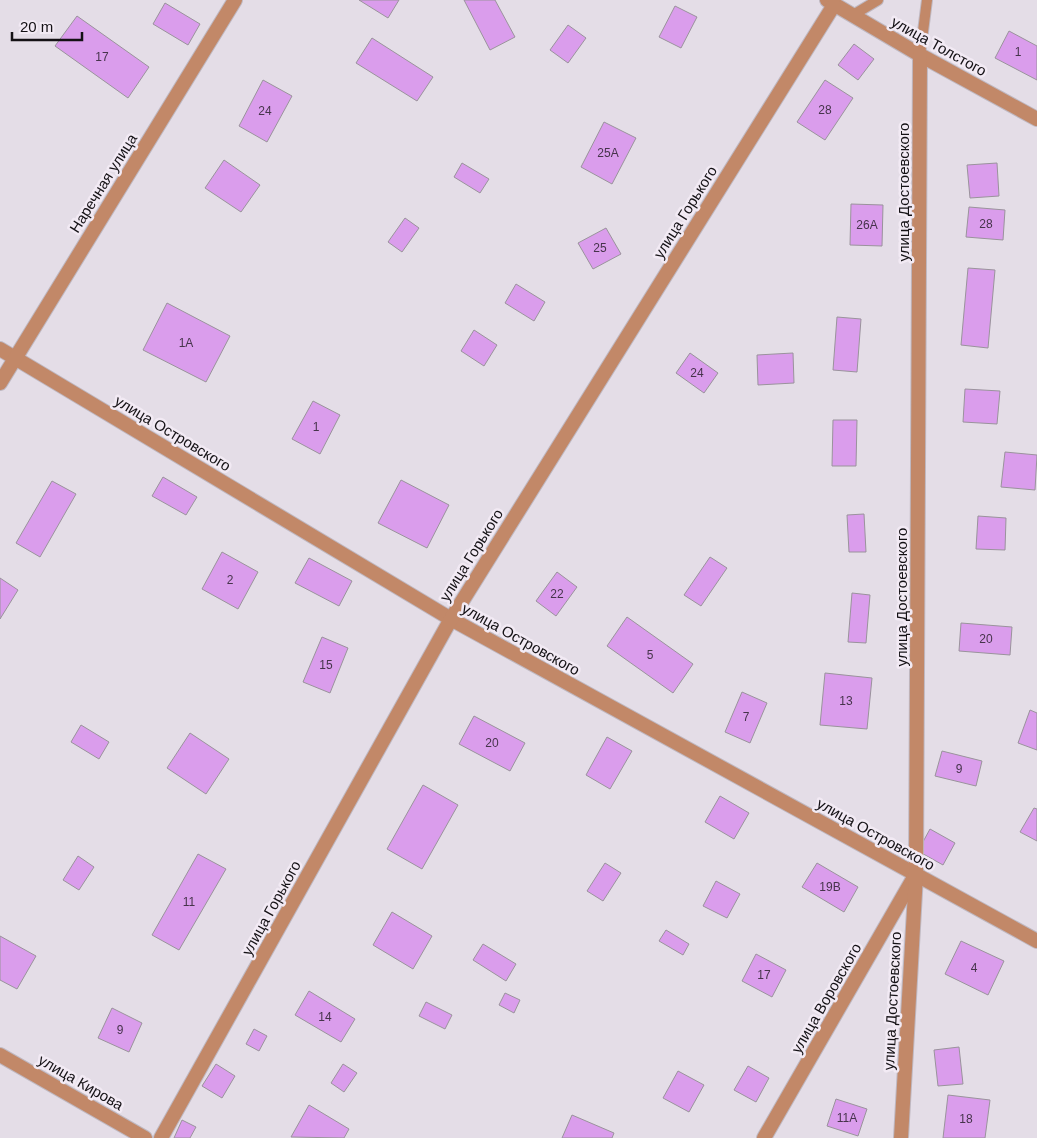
<svg xmlns="http://www.w3.org/2000/svg" width="1037" height="1138" viewBox="0 0 1037 1138" font-family="Arial,sans-serif">
  <rect width="100%" height="100%" fill="#e4dde7"/>
  <g fill="#da9dec" stroke="#9a939c">
    <path d="M359,0h40l-11,18z"/>
    <path d="M464,0h31l20,37 -25,13z"/>
    <path d="M165,3l35,21 -12,21 -35,-21z"/>
    <path d="M675,6l22,11 -16,31 -22,-11z"/>
    <path d="M77,16l72,51 -21,31 -73,-52z"/>
    <path d="M568,25l18,13 -18,25 -18,-13z"/>
    <path d="M1009,31l28,15v34l-42,-22z"/>
    <path d="M372,38l61,39 -16,24 -61,-38z"/>
    <path d="M854,44l20,15 -16,21 -20,-15z"/>
    <path d="M263,80l29,16 -25,46 -28,-16z"/>
    <path d="M825,80l28,18 -28,42 -28,-18z"/>
    <path d="M604,122l32,16 -24,46 -31,-17z"/>
    <path d="M224,160l36,25 -19,27 -36,-24z"/>
    <path d="M462,163l27,16 -9,14 -26,-16z"/>
    <path d="M997,163l2,33 -29,2 -3,-33z"/>
    <path d="M851,204l32,1 -1,41 -32,-1z"/>
    <path d="M969,207l36,3 -2,30 -37,-3z"/>
    <path d="M405,218l14,10 -17,24 -14,-10z"/>
    <path d="M606,228l15,26 -28,15 -15,-26z"/>
    <path d="M968,268l27,2 -7,78 -27,-3z"/>
    <path d="M516,284l29,18 -11,19 -29,-18z"/>
    <path d="M167,303l63,33 -24,46 -63,-32z"/>
    <path d="M837,317l24,2 -4,53 -24,-2z"/>
    <path d="M474,330l23,15 -13,21 -23,-15z"/>
    <path d="M690,353l28,20 -14,20 -28,-20z"/>
    <path d="M793,353l1,30 -36,2 -1,-30z"/>
    <path d="M965,389l35,2 -3,33 -34,-2z"/>
    <path d="M313,401l27,14 -20,39 -28,-15z"/>
    <path d="M833,420h24l-1,46h-24z"/>
    <path d="M1005,452l32,3 -2,35 -34,-3z"/>
    <path d="M163,477l34,20 -11,18 -34,-19z"/>
    <path d="M401,480l48,25 -22,43 -49,-25z"/>
    <path d="M52,481l24,13 -36,63 -24,-14z"/>
    <path d="M864,514l2,38h-17l-2,-37z"/>
    <path d="M978,516l28,2 -1,32 -29,-1z"/>
    <path d="M222,552l36,20 -20,37 -36,-20z"/>
    <path d="M710,557l17,11 -26,38 -17,-11z"/>
    <path d="M309,558l43,23 -13,25 -44,-23z"/>
    <path d="M557,572l20,15 -21,29 -20,-15z"/>
    <path d="M0,578l18,12 -18,29z"/>
    <path d="M852,593l18,2 -4,48 -18,-1z"/>
    <path d="M627,617l66,47 -20,29 -66,-47z"/>
    <path d="M961,623l51,4 -2,28 -51,-4z"/>
    <path d="M322,637l26,11 -18,45 -27,-11z"/>
    <path d="M825,673l47,5 -5,51 -47,-4z"/>
    <path d="M742,692l25,11 -17,40 -25,-11z"/>
    <path d="M1030,710l7,3v37l-19,-7z"/>
    <path d="M474,716l51,27 -15,28 -51,-27z"/>
    <path d="M81,725l28,17 -10,17 -28,-17z"/>
    <path d="M190,733l39,26 -23,35 -39,-26z"/>
    <path d="M607,737l25,14 -22,38 -24,-14z"/>
    <path d="M942,751l40,10 -6,25 -41,-10z"/>
    <path d="M423,785l35,20 -36,64 -35,-20z"/>
    <path d="M720,796l29,17 -15,26 -29,-17z"/>
    <path d="M1034,808l3,1v32l-17,-9z"/>
    <path d="M930,829l25,14 -12,22 -25,-14z"/>
    <path d="M198,854l28,15 -47,81 -27,-15z"/>
    <path d="M78,856l16,11 -15,23 -16,-10z"/>
    <path d="M605,863l16,10 -18,28 -16,-10z"/>
    <path d="M817,863l41,24 -14,25 -42,-25z"/>
    <path d="M716,881l24,13 -13,24 -24,-12z"/>
    <path d="M392,912l40,24 -19,33 -40,-24z"/>
    <path d="M666,930l23,14 -6,11 -24,-14z"/>
    <path d="M0,936l36,20 -19,33 -17,-9z"/>
    <path d="M961,941l43,20 -16,34 -43,-21z"/>
    <path d="M483,944l33,20 -10,17 -33,-21z"/>
    <path d="M756,954l30,16 -14,27 -30,-16z"/>
    <path d="M309,991l46,28 -14,23 -46,-27z"/>
    <path d="M505,993l15,7 -6,13 -15,-8z"/>
    <path d="M426,1002l26,13 -7,14 -26,-13z"/>
    <path d="M112,1008l30,15 -13,29 -31,-14z"/>
    <path d="M254,1029l13,7 -8,15 -13,-7z"/>
    <path d="M959,1047l4,37 -25,2 -4,-36z"/>
    <path d="M216,1064l19,12 -13,22 -20,-12z"/>
    <path d="M343,1064l14,9 -13,19 -13,-9z"/>
    <path d="M748,1066l21,12 -13,24 -22,-12z"/>
    <path d="M678,1071l26,14 -15,27 -26,-14z"/>
    <path d="M948,1095l42,5 -5,38h-42z"/>
    <path d="M836,1099l31,10 -9,27 -31,-10z"/>
    <path d="M309,1105l40,24 -5,9 -53,-1z"/>
    <path d="M572,1115l42,18 -2,5h-50z"/>
    <path d="M182,1120l14,7 -6,11h-16z"/>
  </g>
  <g fill="none" stroke-linecap="round" stroke-linejoin="round">
    <defs>
      <g id="service">
        <path d="M853,15l25,-15"/>
        <path d="M920,55l7,-55"/>
      </g>
      <g id="minor">
        <path d="M827,0l93,55 117,64"/>
        <path d="M0,349l451,270 586,322"/>
        <path d="M0,383l235,-383"/>
        <path d="M0,1055l145,83"/>
        <path d="M161,1138l290,-519 383,-614"/>
        <path d="M764,1138l149,-259"/>
        <path d="M901,1138l15,-263 4,-820"/>
      </g>
    </defs>
    <use href="#service" stroke="#bfb8c1" stroke-width="12"/>
    <use href="#minor" stroke="#bfb8c1" stroke-width="16"/>
    <use href="#service" stroke="#c28868" stroke-width="10"/>
    <use href="#minor" stroke="#c28868" stroke-width="14"/>
  </g>
  <g text-anchor="middle" dominant-baseline="central" stroke-width="5" stroke-linejoin="round" paint-order="stroke">
    <g font-size="12" fill="#46344b">
      <text x="1018" y="52">1</text>
      <text x="102" y="57">17</text>
      <text x="825" y="110">28</text>
      <text x="265" y="111">24</text>
      <text x="608" y="153">25А</text>
      <text x="986" y="224">28</text>
      <text x="867" y="225">26А</text>
      <text x="600" y="248">25</text>
      <text x="186" y="343">1А</text>
      <text x="697" y="373">24</text>
      <text x="316" y="427">1</text>
      <text x="230" y="580">2</text>
      <text x="557" y="594">22</text>
      <text x="986" y="639">20</text>
      <text x="650" y="655">5</text>
      <text x="326" y="665">15</text>
      <text x="846" y="701">13</text>
      <text x="746" y="717">7</text>
      <text x="492" y="743">20</text>
      <text x="959" y="769">9</text>
      <text x="830" y="887">19В</text>
      <text x="189" y="902">11</text>
      <text x="974" y="968">4</text>
      <text x="764" y="975">17</text>
      <text x="325" y="1017">14</text>
      <text x="120" y="1030">9</text>
      <text x="847" y="1118">11А</text>
      <text x="966" y="1119">18</text>
    </g>
    <g font-size="15" fill="#141115" stroke="#f2eaf4">
      <text transform="translate(939 46) rotate(29)">улица Толстого</text>
      <text transform="translate(103 183) rotate(-58)">Наречная улица</text>
      <text transform="translate(903 192) rotate(-90)">улица Достоевского</text>
      <text transform="translate(685 212) rotate(-58)">улица Горького</text>
      <text transform="translate(173 433) rotate(31)">улица Островского</text>
      <text transform="translate(471 555) rotate(-58)">улица Горького</text>
      <text transform="translate(901 597) rotate(-90)">улица Достоевского</text>
      <text transform="translate(521 639) rotate(29)">улица Островского</text>
      <text transform="translate(876 834) rotate(29)">улица Островского</text>
      <text transform="translate(271 908) rotate(-61)">улица Горького</text>
      <text transform="translate(826 998) rotate(-60)">улица Воровского</text>
      <text transform="translate(892 1001) rotate(-87)">улица Достоевского</text>
      <text transform="translate(81 1082) rotate(30)">улица Кирова</text>
    </g>
  </g>
  <path d="M12 32v8h70v-8" fill="none" stroke="#141115" stroke-width="2.5"/>
  <text x="20" y="32" font-size="15" fill="#141115" stroke="#f2eaf4" stroke-width="4" paint-order="stroke">20 m</text>
</svg>
